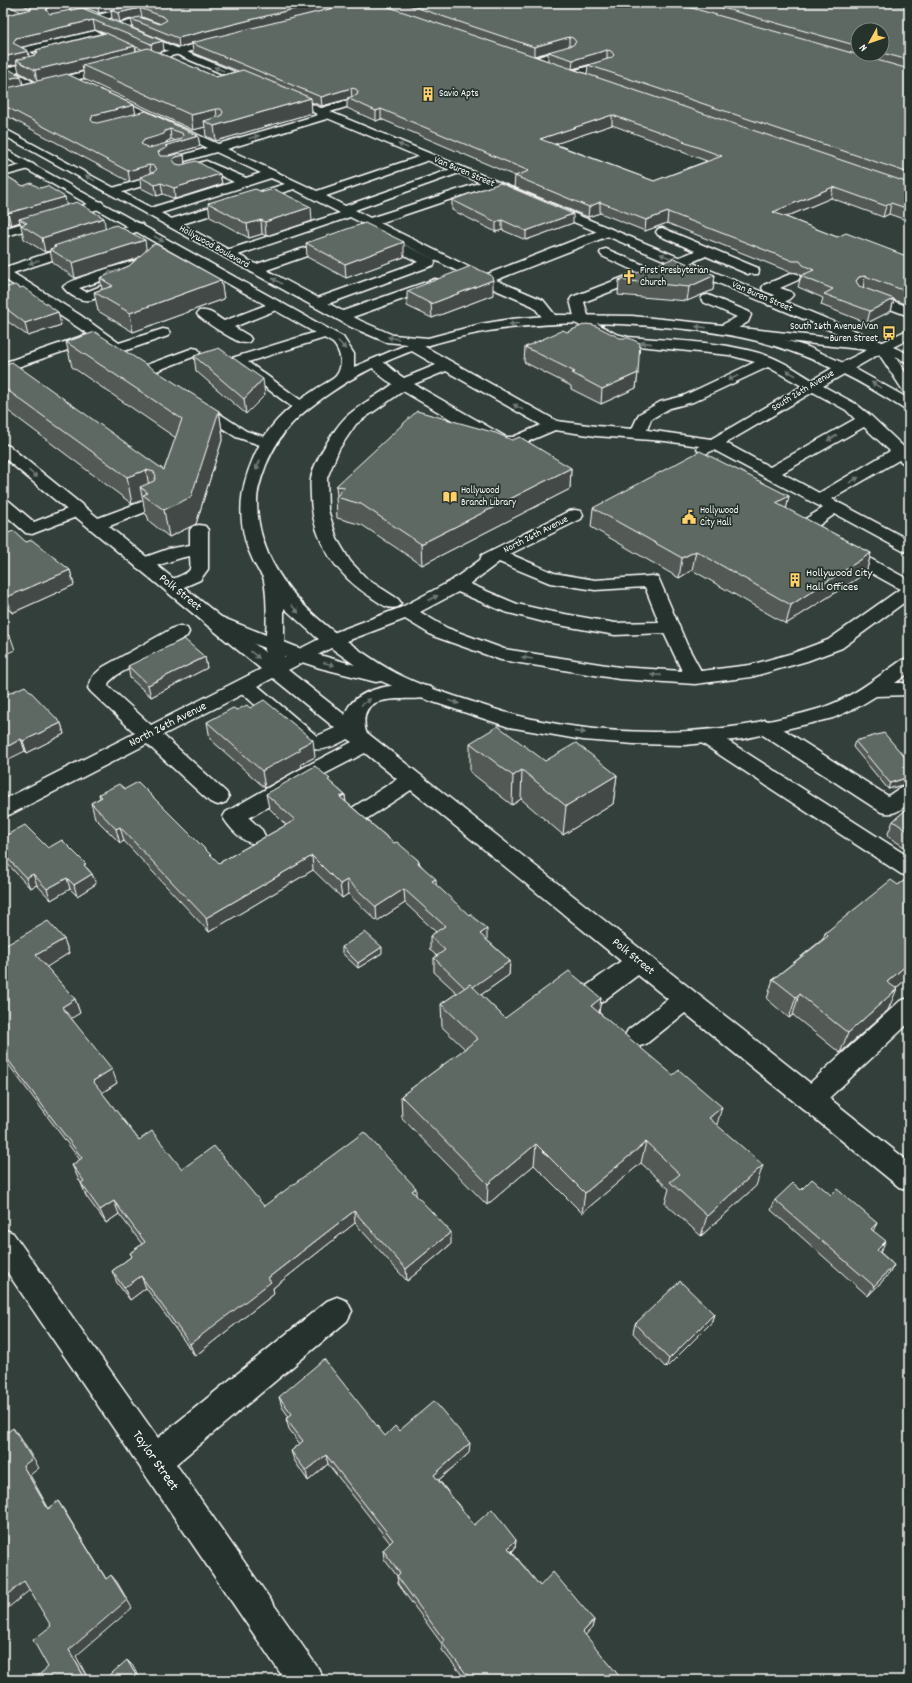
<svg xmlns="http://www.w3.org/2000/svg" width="912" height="1683" viewBox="0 0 912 1683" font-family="Dekko,sans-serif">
  <rect width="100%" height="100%" fill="#333f3a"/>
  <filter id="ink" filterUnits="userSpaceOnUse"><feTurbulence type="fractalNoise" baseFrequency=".025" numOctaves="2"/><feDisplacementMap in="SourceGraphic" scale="8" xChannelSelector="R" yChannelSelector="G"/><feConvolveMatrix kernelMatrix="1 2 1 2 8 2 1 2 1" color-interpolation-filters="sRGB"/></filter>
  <g filter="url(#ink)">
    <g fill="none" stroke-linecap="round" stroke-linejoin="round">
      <defs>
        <g id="minor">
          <path d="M131,7l4,3 -1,2 -37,9 -4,-3 1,-2z"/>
          <path d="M141,18l23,9 2,2 -5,3 -21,-8 -22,6 -5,-3 2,-2z"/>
          <path d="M95,31l32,14 2,2 -2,2h-6l-27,-12 -64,15 5,3 26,-7 5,3 -2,2 -30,8 -18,-10 2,-2z"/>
          <path d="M220,38l3,1 2,2 -2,2 -220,55v-6l25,-6 -25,-13v-4l31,-8 3,1 2,2 -2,2 -22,6 17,9 1,2 -1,2z"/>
          <path d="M569,48l3,1 2,2 -2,2 -38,11 -5,-3 2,-2z"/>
          <path d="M607,61l3,1 2,2 -2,2 -38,11 -5,-3 2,-2z"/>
          <path d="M108,94l110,50 100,-29 -4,-3 1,-2 37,-11 4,1 1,2 -1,2 -26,8 4,3 -1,2 -106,32 90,42 107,-36 4,-1 6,3 -2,2 -106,37 19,10 109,-38h8l2,2 -2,2 -107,38 15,8 115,-37h8l2,2 -2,2 -113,38 105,52 118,-46h8l2,3 -2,3 -115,45 47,20 16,20 -2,3 -5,1 -5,-1 -14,-17 -72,-31 -4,-4 -107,-54 -118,40h-8l-2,-3 2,-3 116,-38 -46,-24 -118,37h-8l-2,-3 2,-3 117,-36 -14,-6 -116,37h-8l-2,-3 2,-3 87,-27 -29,-14 -23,6 -4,-1 -2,-2 2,-2 28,-8 40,17 15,-5 -45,-21 -45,13h-8l-2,-2 2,-2 44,-13 -103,-49 -1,-2 1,-2z"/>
          <path d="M29,163l4,1 2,2 -2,2 -30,8v-6z"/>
          <path d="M151,177l4,1 2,2 -2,2 -42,13 -4,-2 -2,-2 2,-2z"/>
          <path d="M98,201l4,1 2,3 -2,3 -99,29v-8z"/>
          <path d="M138,223l4,1 2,3 -2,3 -129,43 67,42 39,28 44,-14 5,1 2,3 -2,3 -50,17 -6,-1 -15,-12 -94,32v-9l85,-29 -85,-56v-10z"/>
          <path d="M662,228l96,40 1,3 -1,3h-10l-42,-18 -21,9h-10l-1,-3 1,-3 20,-8 -37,-16 -2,-3 2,-3z"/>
          <path d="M378,232l56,27 1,3 -1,3 -112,41h-10l-2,-3 2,-3 106,-38 -44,-23 -2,-3 2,-3z"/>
          <path d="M334,238l4,1 2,3 -2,3 -77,27h-10l-1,-3 1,-3z"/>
          <path d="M606,249l47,20 1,3 -1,3 -69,27 5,17 27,15 12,3c47,4 99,4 143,20 15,6 28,15 41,23l27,-16 70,-35v10l-16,8 16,7v9l-26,-11 -60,34 33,18 15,12 38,36v13l-6,-2 -4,-3 -67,39 77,41v12l-6,-1 -68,-37 -20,14 94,52v19l-67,49 -35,13 -56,16 -56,7 -76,-5 -118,-19 -68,-24 -28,-17 -66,25 -51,26 57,45c8,-30 61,-34 86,-28l3,5 -3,5c-25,6 -76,-9 -65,35l444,351 90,-82 9,-3v25l-80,75 80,64v28l-10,-3 -214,-174 -39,31 -9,3 -9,-3 -4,-7 4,-7 40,-31 -30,-24 -39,29 -9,3 -9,-3 -3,-7 3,-7 40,-29 -210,-171 -43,28 -8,3 -8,-3 -3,-5 3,-5 45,-29 -32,-26 -54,28 -62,37 13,12 3,6 -3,6c-4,1 -7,2 -10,1 -10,-1 -24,-17 -29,-26l3,-5 71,-41 55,-29 -5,-3c-10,6 -22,12 -34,10 -14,-2 -57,-44 -70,-55l-80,41 63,57 3,5 -3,5 -8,3 -8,-3 -63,-58 -136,70 -8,3v-17l132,-67 -44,-41 -3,-4 5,-12 10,-9 70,-39 7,-2 7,2 2,4 -2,4 -70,39 -8,7 -1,4 43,39 110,-56 -54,-44 -2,-4 2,-4 7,-2 7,2 55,44 49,-25 75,-28 51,-27 29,-21 2,-5 87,-44 6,-1 6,1 2,4 -2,4 -71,35 44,19 41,7 57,-4 6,1 29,68 14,26 49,-6 43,-12 35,-13 72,-51 -103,-57 -3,-4 3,-4 26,-16 -109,-58 -9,4 -6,-2 -2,-3 2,-3 -34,-5 -69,-5 -41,-6 -33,14 -18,3 -18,-7 -83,-49 -47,33 -17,25 -12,29 1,32 9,29 13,22 17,18 31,20 3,4 -3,4c-11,3 -18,-4 -27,-10 -35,-22 -59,-58 -60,-100 0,-6 -1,-13 0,-18 2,-16 23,-50 34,-61 11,-11 35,-24 48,-34 -9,-5 -18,-12 -24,-21l2,-3c13,-3 22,12 33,18l32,-13 -26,-15 -2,-3 2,-3 5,-1 5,1 137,77 39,5 36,3 7,-15 21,-12 23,-6 72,-34 -26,-7 -101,-10 -22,-5 -33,-18 -2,-3 3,-3 -4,-16 2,-3 65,-25 -35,-16 -2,-3 2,-3zM768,367l34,19 -91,53 -64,-9 4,-11 19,-11 23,-6zM446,371l95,54 -28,12h-7l-92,-53zM813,392l33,18 9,9 -85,48 -44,-24zM864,427l26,24 -71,42 -37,-20zM499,562l51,21 45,7 50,-3 14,35 -44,1 -67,-12 -31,-7 -47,-20zM458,592l47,20 43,11 67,12 49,-2 18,38 -63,-4 -115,-18 -57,-21 -27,-16zM273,678l62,50 -18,8 -59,-50z"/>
          <path d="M148,257l5,1 1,3 -1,3 -74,24 7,4 35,-14 5,1 2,3 -2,3 -35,15c-11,2 -22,-5 -28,-13 7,-9 71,-26 85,-30z"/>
          <path d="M793,273l5,1 2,3 -2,3 -18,8 11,4 2,3c-5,7 -17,12 -25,10l-2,-3 9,-7 -11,-4 -2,-3 2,-3z"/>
          <path d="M435,279l5,1 2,3 -2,3 -93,33 -5,1 -5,-1 -2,-3 2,-3z"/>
          <path d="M866,291l43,16v9l-48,-18 -2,-3 2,-3z"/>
          <path d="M708,295l41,17 2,3 -3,7c-9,5 -19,14 -30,11l-2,-3 2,-3 19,-10 -34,-15 -2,-3 2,-3z"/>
          <path d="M276,301l5,1 2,3 -2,3 -47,19 15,9 2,3 -2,3c-3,1 -6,1 -9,0 -8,-3 -39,-22 -43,-28l2,-3c10,-2 17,5 25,10z"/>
          <path d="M326,329l5,1 2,3 -2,3 -83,26 58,42 3,3 -3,3 -5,2 -5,-2 -66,-49 2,-3z"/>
          <path d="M193,348l5,1 2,3 -2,3 -47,18 -5,1 -5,-1 -2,-3 2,-3z"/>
          <path d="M195,399l5,2 46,30 29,9 2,3 -2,3 -6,2 -33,-11 -46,-30 -3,-3 3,-3z"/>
          <path d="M152,498l6,1 2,4 -2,4 -56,22 -6,1 -6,-1 -2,-4 2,-4z"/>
          <path d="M3,500l6,1 25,21 44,-17 6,1 2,4 -2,4 -52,20 -6,-1 -23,-20z"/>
          <path d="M199,525l6,1 3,4v39l-8,11 -23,10 -6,1 -6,-1 -3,-4c6,-8 25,-10 28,-17 1,-4 0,-10 0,-13 -15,2 -41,15 -53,12l-3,-4 3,-4 31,-11 22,-4v-15l3,-4z"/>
          <path d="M765,720l7,2 116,74 13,-9 8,-2v18c-9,7 -15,13 -28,9l-123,-80 -3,-5 3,-5z"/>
          <path d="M707,730l7,2 195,125v19l-8,-2 -201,-132 -3,-5 3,-5z"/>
          <path d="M3,1229l10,4 145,205 169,-137 10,-4 10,4 5,10 -5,10 -171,143 142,204 6,12h-39l-282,-414z"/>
        </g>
        <g id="major">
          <path d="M59,3h11l38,18 -1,2h-6z"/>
          <path d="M136,31l751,313 2,3 -2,3 -5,1 -5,-1 -744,-314 -2,-2 2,-2z"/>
          <path d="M3,128l358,193 32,14 35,3 53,-14 30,-5 47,-4 74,1 90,9 39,8 47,14 44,20 57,32v12l-5,-2c-40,-26 -83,-49 -129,-63 -36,-11 -73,-16 -111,-19 -114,-11 -237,-1 -334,66 -32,22 -48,35 -64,72 -4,11 -9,24 -9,36 0,59 39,103 84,136 20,14 41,30 63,40 16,8 33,13 50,19 17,5 33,11 50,16 99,28 215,26 314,-3 31,-9 58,-31 84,-49l7,-2v15l-14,10h14v12l-33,1 -18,11 -25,11 -90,21 -58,6 -51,-1 -51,-4 -74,-13 -94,-31 -34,-15 -5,1 -56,-14 -36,-12v15l-3,4 -7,2 -7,-2 -3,-4 1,-23 -58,-23 -204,-168v-13l6,2 212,171 45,18c1,-15 1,-41 -2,-54 0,-4 -5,-9 -7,-13 -4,-6 -6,-13 -9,-19 -13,-39 -6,-70 12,-105 13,-24 33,-40 56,-55 4,-3 17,-9 20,-13 8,-10 5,-24 -3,-33l-330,-187v-8l340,189 11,17v13l54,-23 -22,-2 -35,-15 -348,-192zM284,608l32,29 39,28 -46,-13 -25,-10z"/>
        </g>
        <path id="highway" d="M732,327l155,17 22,34v15l-5,-1 -27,-41 -150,-17 -2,-3 2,-3z"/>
      </defs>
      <use href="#minor" stroke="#fff" stroke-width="3"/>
      <use href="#major" stroke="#fff" stroke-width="3"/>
      <use href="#highway" stroke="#fff" stroke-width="3"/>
      <use href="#minor" fill="#26332d" fill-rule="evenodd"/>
      <use href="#major" fill="#26332d" fill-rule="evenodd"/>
      <use href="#highway" fill="#26332d" fill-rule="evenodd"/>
    </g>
    <g fill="#525a56" stroke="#fff" fill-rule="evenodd">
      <path d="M9,3h59l2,7 12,-2 82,43 -7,1 59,25 22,-6 -45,-18 -1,-9 -13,3 -46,-19 -2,-9 -11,3 -8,-3 -1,-8 -12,2 -25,-10h280l26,1v-1h525l-6,2 10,1v215l-20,-7 -6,3 -52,-19 -45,19 51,20 72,20v45l-4,2 -11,-4 -3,11 -24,12 -46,-18 2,-7 -25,-11 3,-11 -3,-3 -8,-1 -123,-49 -22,8 -45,-18 -12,4 -74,-30 1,-11 -134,-57 -5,2 -29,-13v-9l-25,7 -11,-4 1,11 -96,28 -10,-5 -1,-9 -12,3 -109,-51 -1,-8 -15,4 66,30 1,8 63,23 2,10 -31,9v1l15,-1 1,9 35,10 2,10 -47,15 -12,-5 -6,2 -16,-8 -1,-9 -10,3 -127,-68v-98l18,-4 -12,-6zM140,17h2l19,7h-1zM95,30l9,3 -68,17 1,3 -2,2 -6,2 -1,-6 -8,-4zM858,30h24v24h-24zM136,47l5,2 2,1 -7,1zM548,52v9l-13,-5 8,-2zM17,64l2,8 16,9 -12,3 -18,-17zM588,65l-1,9 -14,-5zM612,125l70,26v1l25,9 -53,20 -99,-37zM171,139l5,2 -10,2v-1z"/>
      <path d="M3,174l20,12 17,2 25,9 1,8 40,24 40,21 75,30 3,19 -91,33 -35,-21 -4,-19 8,-3 -2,-11 29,-12 9,-9 -63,21 -22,-15 -3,-12 -5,1 -21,-13 -4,-17 -9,3 -8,-5z"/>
      <path d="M452,200l121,23 -47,17 -24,-10 -6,2 -44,-22z"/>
      <path d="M208,203l104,18 -46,15 -4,-2 -13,4 -39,-21z"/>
      <path d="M306,243l98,14 -58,21 -39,-21z"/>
      <path d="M715,275l-2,15 -26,11 -69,-6 1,-15z"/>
      <path d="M3,277l3,10 55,38 -33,11 -21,-15 -4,1z"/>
      <path d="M407,291l86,4 -61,23 -25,-12z"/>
      <path d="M66,342l153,69 4,26 -27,87 -27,13 -20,-16 -2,-6 -2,-1 -2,-14 -11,4 -129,-97v-42l161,105 12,-32 -104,-71z"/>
      <path d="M525,347l113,26 -2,15 -35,16 -30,-15v-3l-47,-24z"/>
      <path d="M194,356l71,39 -19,19 -50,-43z"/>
      <path d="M571,468l-1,21 -148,76 -60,-40 -25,-7 -1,-21 1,-1 -1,-10z"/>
      <path d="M789,496l-3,13 85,44 -5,20 -80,51 -94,-54 -13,8 -88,-51 2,-19z"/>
      <path d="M3,532l2,2 21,8 44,28 4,15 -62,28 -9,-9z"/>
      <path d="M205,657l2,11 -56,29 -21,-19 -2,-12z"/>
      <path d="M3,696l58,27 3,11 -37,19 -2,-2z"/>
      <path d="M237,710l78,47 -14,7 1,3 -37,21 -55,-49 -3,-17z"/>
      <path d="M855,741l54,21v21l-21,6 -35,-42z"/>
      <path d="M470,743l75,18 72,14 -4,29 -50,31 -42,-36 -9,6 -42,-33z"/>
      <path d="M330,782l15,13 1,7 48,41 25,18 1,3 16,21 51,55 23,21 -1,14 -28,20 24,23 96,-20 -2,14 118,113 39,61 -55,50 -36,-33 4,-14 -28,-26 -59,50 -48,-48 -47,40 -85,-87 -1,-22 64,-47 -23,-22 -1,-23 16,-11 -23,-21v-14l3,-2 -7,-6v-14l6,-4 -31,-29 -28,18 -29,-27 -6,4 -29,-28 -104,62 -85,-91 -4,2 -25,-25 -4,-15 9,-5 -1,-4 26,-5 94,74 67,-38 -17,-17 -3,-14z"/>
      <path d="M909,807v43l-22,-14 6,-15z"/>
      <path d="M3,837l45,11 39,20 5,6 4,10 -19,12 -7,-7 -19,11 -14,-15 -7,3 -27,-29z"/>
      <path d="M909,877v100l-13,11 -8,22 -48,43 -47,-38 -4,3 -22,-19 6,-20 50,-40 2,-6 73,-48z"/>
      <path d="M64,939l5,14 -23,14 29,32 5,14 -9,5 46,65 -15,10 37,47 43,29 82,37 152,-11 35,49 -44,37 -52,-58 -82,65 1,6 -79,62 -49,-68 -16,12 -13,-17 -5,-12 20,-15 -2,-3 12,-9 -23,-30 -13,9 -20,-27 -5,-13 -3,-5 -6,-13 8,-5 -72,-96 -3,2 -2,-2v-117z"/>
      <path d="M342,947l40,6 -24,15 -16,-15z"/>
      <path d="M801,1190l30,5 46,28 -4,7 8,21 -1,1 14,13 -5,9 -21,22 -97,-86 4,-10z"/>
      <path d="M714,1314l-3,9 -45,45 -33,-35 2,-9z"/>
      <path d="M279,1397l106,39 14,-5 70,22 -30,27 35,45 42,15 -1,8 -3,4 28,34 54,34 -2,8 -7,7 34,45h-153l-24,-30v-6l-44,-60 -1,-8 -13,-17 -1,-9 7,-7 -62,-79 -20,17 -14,-21 -3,-9 9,-7 -11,-15 -3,-10 3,-2 -7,-10z"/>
    </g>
    <g fill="#424a46" stroke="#fff">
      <path d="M64,3h4l2,8 -20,5 -4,-6 2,-3z"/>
      <path d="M104,3h27l1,3 -22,4 1,1 -12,2 -2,-9z"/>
      <path d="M318,3h36l-175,44 -1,-9z"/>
      <path d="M881,3h24l-27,9z"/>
      <path d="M140,8l2,9 -10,2h-1l-11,3 -2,-9z"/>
      <path d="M93,20l2,10 -77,18 -5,-5 3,-5z"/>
      <path d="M569,37v10l-35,9v-9z"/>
      <path d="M163,41l1,10 -12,2 -1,-9z"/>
      <path d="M135,46l2,12 -55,7 1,6 -46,11 -2,-12z"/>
      <path d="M607,50v10l-35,9 1,-9z"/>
      <path d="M28,51l2,10 -14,-1 1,4 -14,3v-10z"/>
      <path d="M21,76l2,9 -20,5v-10z"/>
      <path d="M351,88l1,10 -30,8 -1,-9z"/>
      <path d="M311,98l1,15 -96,28 -2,-15z"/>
      <path d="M134,105l2,10 -41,11 -4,-6 2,-5z"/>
      <path d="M216,109l2,15 -14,-3 1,6 -12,3 -2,-15z"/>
      <path d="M381,109v10l-5,2v-10z"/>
      <path d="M612,115v10l-72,24v-10z"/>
      <path d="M170,129l1,10 -5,3v2l-20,7 -5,-7 3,-4 21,-9z"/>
      <path d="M198,136l2,10 -31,9 1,2 -10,5 -2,-10 7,-6z"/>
      <path d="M184,155l1,10 -7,3 -5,-8 3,-3z"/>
      <path d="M149,165l2,11 -11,1v2l-10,3 -2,-11z"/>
      <path d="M220,174l2,10 -47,15 -1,-11z"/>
      <path d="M161,183l2,11 -6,2 -2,-11z"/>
      <path d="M833,187l-2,11 -60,25 2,-11z"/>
      <path d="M65,197l2,12 -48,10 1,3 -9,3 -3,-12z"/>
      <path d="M600,202v11l-12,4 1,-10z"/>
      <path d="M891,203l-2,11 -6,3 3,-11z"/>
      <path d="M311,207l1,14 -46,15 -1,-14z"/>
      <path d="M668,212l-1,11 -22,8 1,-11z"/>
      <path d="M573,214v9l-47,17v-9z"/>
      <path d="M104,218l2,14 -50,15 -2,-1 1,3h-5v2l-5,1 -3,-14z"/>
      <path d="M261,220l1,14 -13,4 -2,-14z"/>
      <path d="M502,220v10l-6,2v-10z"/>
      <path d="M145,240l2,15 -72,23 -3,-15z"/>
      <path d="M404,242v15l-58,21 -1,-14z"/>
      <path d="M715,275l-2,15 -26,11 2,-14z"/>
      <path d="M865,276l-2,12 -6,1 -1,-8 3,-4z"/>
      <path d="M3,277l4,13 -4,2z"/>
      <path d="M221,280l3,19 -91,33 -3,-19z"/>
      <path d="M493,280v15l-61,23 -1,-14z"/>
      <path d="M908,292h1v10l-4,2z"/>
      <path d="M894,299l-3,12 -24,12 3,-12z"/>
      <path d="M4,307l3,14 -4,1v-14z"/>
      <path d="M58,312l3,13 -33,11 -3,-13z"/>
      <path d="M638,373l-2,15 -35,16 1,-15z"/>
      <path d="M263,379l2,16 -19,19 -2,-15z"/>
      <path d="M219,411l4,26 -27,87 -27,13 -5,-27z"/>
      <path d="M571,468l-1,21 -148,76 -1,-21z"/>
      <path d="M146,470l5,27 -3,-4 -8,-6 3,13 -11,4 -5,-27z"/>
      <path d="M789,496l-4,19 -9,-12z"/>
      <path d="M696,551l-4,19 -13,8 3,-20z"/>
      <path d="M871,553l-5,20 -80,51 5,-19z"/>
      <path d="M70,570l4,15 -62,28 -5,-16z"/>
      <path d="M11,638l4,12 -12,5v-13z"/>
      <path d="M205,657l2,11 -56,29 -3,-12z"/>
      <path d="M61,723l3,11 -37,19 -4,-12z"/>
      <path d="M21,739l4,12 -22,11v-13z"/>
      <path d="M313,740l2,17 -14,7 1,3 -37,21 -3,-17 36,-23z"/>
      <path d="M522,770l-1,29 -9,6 1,-29z"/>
      <path d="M617,775l-4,29 -50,31 3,-29z"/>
      <path d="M909,777v6l-21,6 2,-6z"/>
      <path d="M345,795l1,14 -6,-12z"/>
      <path d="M120,827l4,14 -4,2 -4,-14z"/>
      <path d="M312,856l1,14 -104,62 -3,-14z"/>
      <path d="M33,874l4,11 -7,3 -4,-10z"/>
      <path d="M92,874l4,10 -19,12 -3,-11z"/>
      <path d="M67,878l3,11 -19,11 -4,-11z"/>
      <path d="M436,879v14l-4,-12z"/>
      <path d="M347,880l1,14 -6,4 -2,-14z"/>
      <path d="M404,889l1,14 -28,18 -1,-14z"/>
      <path d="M487,929v14l-7,-9z"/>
      <path d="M64,939l5,14 -27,17 -6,-15z"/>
      <path d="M382,947v6l-24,15v-5z"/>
      <path d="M510,961l-1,14 -41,29v-14z"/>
      <path d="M909,963v14l-30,25 8,-20z"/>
      <path d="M897,989l-9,21 -48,43 8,-20z"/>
      <path d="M799,994l-6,21 -4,3 7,-21z"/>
      <path d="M601,998l-3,22 -7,-14z"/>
      <path d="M75,999l5,14 -13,8 -5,-14z"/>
      <path d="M3,1054l5,10 -3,2 -2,-4z"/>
      <path d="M112,1069l5,14 -19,12 -5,-14z"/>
      <path d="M722,1107l-6,21 -7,-10z"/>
      <path d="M646,1142l-5,21 -59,50 3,-20z"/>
      <path d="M536,1144l-2,21 -47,40 1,-21z"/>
      <path d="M763,1165l-7,21 -55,50 6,-20z"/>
      <path d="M416,1188v13l-4,-10z"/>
      <path d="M114,1201l5,13 -13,9 -6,-13z"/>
      <path d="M354,1211l1,12 -82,65 1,6 -79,62 -5,-12 78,-66z"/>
      <path d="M877,1223l-5,10 -1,-4z"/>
      <path d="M451,1232v12l-44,37 -1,-12z"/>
      <path d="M886,1241l-5,10 -9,9 5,-10z"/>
      <path d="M894,1265l-5,9 -21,22 6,-10z"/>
      <path d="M141,1276l5,12 -16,12 -6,-12z"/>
      <path d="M714,1314l-3,9 -45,45 3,-9z"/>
      <path d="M13,1428l7,9 19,31 -9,7 24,43 -6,-9 -25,-43z"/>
      <path d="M470,1443l-1,10 -35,31v-9z"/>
      <path d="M326,1455l2,9 -20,17 -2,-10z"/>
      <path d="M58,1501l6,9 47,77 -5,-8z"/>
      <path d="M516,1540l-1,8 -8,8 1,-8z"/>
      <path d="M111,1575l6,7 15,26 -56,48 13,24h-3l-17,-30z"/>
      <path d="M24,1581l7,8 -28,23v-13z"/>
      <path d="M594,1620l-2,8 -11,12 2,-8z"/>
      <path d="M127,1660l6,6 8,14h-2z"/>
    </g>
    <g fill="#5f6964" stroke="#fff" fill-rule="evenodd">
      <path d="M19,3h45l-16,4 -2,3 4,4 32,-6 81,33 -12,3 -58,-24 -77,18 -3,5 15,8 -25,6v-41l29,-7z"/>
      <path d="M94,3h10l-7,1z"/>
      <path d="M134,3h184l-140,35 -47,-19 8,-2 21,7 7,-4 -3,-3 -24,-9 -22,5 -8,-3 23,-5z"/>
      <path d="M354,3h23l532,180v26l-18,-6 -5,3 -53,-19 -60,25 64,25 9,-4 63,24v35h-1l-43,-16 -6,1 -3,4 3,5 35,13 -24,12 -46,-17 9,-5 -33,-13 14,-6 -11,-5 -3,-4h-7l-125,-49 -22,8 -46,-18 -11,5 -74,-31 14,-5 -148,-62 -5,2 -29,-13 10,-3 1,-3 -2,-3 -5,-1 -30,9 -130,-54zM612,115l73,26 -2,1 39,14 -68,25 -114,-42z"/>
      <path d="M403,3h271l235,66v104l-321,-108 23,-7 3,-3 -3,-4 -4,-1 -34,10 -25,-8 25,-7 3,-3 -3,-4 -4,-1 -35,10z"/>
      <path d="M705,3h176h-1l29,3v54l-27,-7v-23h-24v16z"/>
      <path d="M106,33l29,13 -100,24 -19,-10 19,-5 3,-3 -2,-2z"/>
      <path d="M148,48l68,29 27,-7 68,28 -97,28 -10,-5 17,-5 2,-4 -2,-3h-5l-25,6 -109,-50z"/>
      <path d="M3,66l18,10 -18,4z"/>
      <path d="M67,74l67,31 -41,10 -2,5 2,2 4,1 49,-12 52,25 -33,10 3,1 -10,5 2,4h9l11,-3 4,2 -8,2 -3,3 3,4 5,1 15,-4 24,13 -46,14 -13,-5 -6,2 -15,-8 14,-5 3,-3 -3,-3 -5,-1 -21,6 -125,-66v-16zM170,129l12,4 1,3 -2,3 -32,9 -8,-4 3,-4 20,-6 1,-3z"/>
      <path d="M3,174l20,12 8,-3 9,5 7,-2 18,11 -57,16 -5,-3z"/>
      <path d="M500,183l73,31 -47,17 -24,-11 -6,2 -44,-22z"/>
      <path d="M255,189l8,3 11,-3 37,18 -46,15 -4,-2 -14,4 -39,-21z"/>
      <path d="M77,202l27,16 -62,20 -21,-13 6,-2 -8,-4z"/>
      <path d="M365,223l39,19 -59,22 -39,-21z"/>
      <path d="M116,225l29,15 -73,23 -22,-14 6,-2 -2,-1z"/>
      <path d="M156,244l65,36 -91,33 -36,-21 19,-6 -13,-8 29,-12 23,-21z"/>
      <path d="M674,258l41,17 -26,12 -70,-7z"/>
      <path d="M471,266l20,9 2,5 -62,24 -24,-13z"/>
      <path d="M15,285l5,3 3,-1 35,25 -33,11 -21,-16 -1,1v-20z"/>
      <path d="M586,324l8,1 26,13h9l11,5 -2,30 -36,16 -30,-16 3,-1 -50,-25 38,-17 4,2z"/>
      <path d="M95,332l124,79 -28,86 -27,13 -21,-15 5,-2 -8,-6 14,-6 2,-5 -2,-4 -8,-2 -19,7 -124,-90v-22l9,-3 152,108 18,-51 -116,-77z"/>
      <path d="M219,348l44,31 -19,20 -50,-43z"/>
      <path d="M417,411l79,22 16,7 8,-3 51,31 -150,76 -60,-40 -25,-7 9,-10 -9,-1z"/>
      <path d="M700,451l89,45 -13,7 95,50 -80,52 -95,-54 -14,7 -89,-50z"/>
      <path d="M14,531l12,11 6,-2 38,30 -63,27 -4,-4v-61l2,2z"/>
      <path d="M3,629l8,9 -8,4z"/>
      <path d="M184,639l21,18 -57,28 -20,-19z"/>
      <path d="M25,686l36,37 -38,18 -2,-2 -18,10v-53z"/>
      <path d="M264,700l49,40 -15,8 2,2 -38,21 -55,-49 26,-14 4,2 10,-5 3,3z"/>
      <path d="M498,726l47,35 31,-18 41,32 -51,31 -44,-36 -9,6 -43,-33z"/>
      <path d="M884,733l25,29v15l-19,6 -35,-42z"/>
      <path d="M315,766l15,13 -2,1 17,15 -5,2 48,41 6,5 3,-1 22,19 -1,2 18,16 -4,2 37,34 1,-1 17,15 -7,5 30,27 -37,26 -3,-3 -5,4 -31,-30 11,-8 -15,-14 15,-10 -41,-37 -28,18 -29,-27 -7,4 -28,-28 -106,62 -86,-91 -4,2 -25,-26 11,-6 -3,-3 20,-10 6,5 13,-7 81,81 76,-43 -29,-26z"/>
      <path d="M909,807v25l-16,-11z"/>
      <path d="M25,825l23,23 14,-8 24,24 -2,1 8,9 -18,11 -7,-7 -20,11 -14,-15 -7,4 -23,-25v-16z"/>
      <path d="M909,877v86l-22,19 10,7 -49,44 -49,-39 -3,3 -23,-18 55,-43 -3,-3 66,-53 7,5z"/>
      <path d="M48,921l16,18 -28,16 39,44 -13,8 50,62 -19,12 46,59 13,-9 30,38 32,-23 50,60 100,-74 52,56 -4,3 39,41 -45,37 -52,-58 -86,67 3,4 -81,62 -49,-68 -17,12 -12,-17 20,-15 -2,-3 15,-11 -31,-41 -14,9 -19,-27 3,-2 -12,-16 10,-7 -79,-105v-106z"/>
      <path d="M365,932l17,15 -24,16 -16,-16z"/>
      <path d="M569,971l32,27 -10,8 82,69 6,-5 43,37 -13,11 54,47 -56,51 -37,-34 10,-8 -34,-32 -61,51 -49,-49 -48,40 -87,-88 77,-57 -37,-35 29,-20 35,34z"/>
      <path d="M812,1179l19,16 6,-6 40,34 -6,6 15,12 -9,9 17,15 -20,21 -99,-86 18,-17 8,7z"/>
      <path d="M680,1281l34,33 -45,45 -34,-35z"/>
      <path d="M324,1359l61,77 10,-10 4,5 35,-30 36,42 -36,32 40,50 18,-16 24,31 -8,8 32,38 13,-14 41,48 -11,12 37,45 -2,3h-147l-29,-37 2,-3 -47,-64 3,-3 -17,-23 10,-10 -67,-85 -20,16 -15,-20 12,-10 -17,-22 6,-5 -13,-17z"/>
      <path d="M13,1428l19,31 -9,7 25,43 10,-8 48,78 5,-4 16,25 -58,50 17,30h-53l15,-13 -15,-27 18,-14 -27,-45 -21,18v-167l2,2z"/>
      <path d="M127,1660l12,20h-35z"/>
    </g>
    <defs><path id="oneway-solid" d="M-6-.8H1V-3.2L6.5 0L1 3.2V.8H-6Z"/></defs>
    <g fill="#727a76">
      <use href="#oneway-solid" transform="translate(219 69) rotate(-157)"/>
      <use href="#oneway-solid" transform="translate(254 137) rotate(-16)"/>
      <use href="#oneway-solid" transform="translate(403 146) rotate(-157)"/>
      <use href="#oneway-solid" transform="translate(90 178) rotate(-151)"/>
      <use href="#oneway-solid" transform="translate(159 239) rotate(30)"/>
      <use href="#oneway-solid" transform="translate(665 256) rotate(-157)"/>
      <use href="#oneway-solid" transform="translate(34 262) rotate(161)"/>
      <use href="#oneway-solid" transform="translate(112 272) rotate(163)"/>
      <use href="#oneway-solid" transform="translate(277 281) rotate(-151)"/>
      <use href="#oneway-solid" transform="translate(514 324) rotate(172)"/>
      <use href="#oneway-solid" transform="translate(701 327) rotate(-173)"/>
      <use href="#oneway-solid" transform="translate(393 338) rotate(-169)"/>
      <use href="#oneway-solid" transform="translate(646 343) rotate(-174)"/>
      <use href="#oneway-solid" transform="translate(342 345) rotate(47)"/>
      <use href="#oneway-solid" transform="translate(791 373) rotate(-152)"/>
      <use href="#oneway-solid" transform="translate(733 378) rotate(154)"/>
      <use href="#oneway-solid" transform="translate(876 385) rotate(-148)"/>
      <use href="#oneway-solid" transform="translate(518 407) rotate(-151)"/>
      <use href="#oneway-solid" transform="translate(832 438) rotate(150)"/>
      <use href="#oneway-solid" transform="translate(258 465) rotate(114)"/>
      <use href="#oneway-solid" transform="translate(33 474) rotate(39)"/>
      <use href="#oneway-solid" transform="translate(854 480) rotate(-30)"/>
      <use href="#oneway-solid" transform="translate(433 598) rotate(-28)"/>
      <use href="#oneway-solid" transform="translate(295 609) rotate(48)"/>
      <use href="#oneway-solid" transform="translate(255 655) rotate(39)"/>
      <use href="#oneway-solid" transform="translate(527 658) rotate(-171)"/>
      <use href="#oneway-solid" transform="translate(329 664) rotate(15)"/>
      <use href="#oneway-solid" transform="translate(656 675) rotate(-176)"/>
      <use href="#oneway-solid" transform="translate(366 702) rotate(-35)"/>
      <use href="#oneway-solid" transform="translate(454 702) rotate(18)"/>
      <use href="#oneway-solid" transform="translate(580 732) rotate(6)"/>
    </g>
  </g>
  <defs>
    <symbol id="building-bare" viewBox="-9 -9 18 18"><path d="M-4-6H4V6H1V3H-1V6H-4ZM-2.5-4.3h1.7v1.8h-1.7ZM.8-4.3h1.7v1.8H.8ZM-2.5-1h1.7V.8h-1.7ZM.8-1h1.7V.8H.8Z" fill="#ffd166" stroke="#26332d" stroke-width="2.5" paint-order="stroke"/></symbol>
    <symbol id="church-bare" viewBox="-9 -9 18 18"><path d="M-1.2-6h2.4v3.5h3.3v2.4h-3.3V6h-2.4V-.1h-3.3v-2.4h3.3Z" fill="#ffd166" stroke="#26332d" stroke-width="2.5" paint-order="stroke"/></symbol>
    <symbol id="bus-bare" viewBox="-9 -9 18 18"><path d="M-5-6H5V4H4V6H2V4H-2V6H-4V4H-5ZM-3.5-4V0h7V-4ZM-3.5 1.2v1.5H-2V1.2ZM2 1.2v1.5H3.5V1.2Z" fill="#ffd166" stroke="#26332d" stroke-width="2.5" paint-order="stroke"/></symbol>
    <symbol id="library-bare" viewBox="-9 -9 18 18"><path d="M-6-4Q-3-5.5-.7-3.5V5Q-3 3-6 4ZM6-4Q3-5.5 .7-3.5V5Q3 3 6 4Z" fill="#ffd166" stroke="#26332d" stroke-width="2.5" paint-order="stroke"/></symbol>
    <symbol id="civic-bare" viewBox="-9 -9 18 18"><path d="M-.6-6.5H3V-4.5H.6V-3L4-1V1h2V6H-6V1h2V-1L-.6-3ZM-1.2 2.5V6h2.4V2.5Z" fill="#ffd166" stroke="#26332d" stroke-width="2.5" paint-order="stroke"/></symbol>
  </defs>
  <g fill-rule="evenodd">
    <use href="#building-bare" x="418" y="84" width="20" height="20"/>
    <use href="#church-bare" x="619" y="267" width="20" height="20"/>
    <use href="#bus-bare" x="879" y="323" width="20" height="20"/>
    <use href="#library-bare" x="440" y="487" width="20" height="20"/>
    <use href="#civic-bare" x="679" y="507" width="20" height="20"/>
    <use href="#building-bare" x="785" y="570" width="20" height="20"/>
  </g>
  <g text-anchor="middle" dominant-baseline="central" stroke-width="3.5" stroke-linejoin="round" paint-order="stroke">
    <g font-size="10" fill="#fff" stroke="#26332d" text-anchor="start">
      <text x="439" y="94">Savio Apts</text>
      <text x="640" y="271">First Presbyterian<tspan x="640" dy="12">Church</tspan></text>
      <text x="878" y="327" text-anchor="end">South 26th Avenue/Van<tspan x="878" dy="12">Buren Street</tspan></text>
      <text x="461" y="491">Hollywood<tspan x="461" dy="12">Branch Library</tspan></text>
      <text x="700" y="511">Hollywood<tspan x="700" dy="12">City Hall</tspan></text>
    </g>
    <g font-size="10" fill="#fff" stroke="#26332d">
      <text transform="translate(464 172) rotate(23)">Van Buren Street</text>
      <text transform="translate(214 247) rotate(29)">Hollywood Boulevard</text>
      <text transform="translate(762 297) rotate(23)">Van Buren Street</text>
      <text transform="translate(803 391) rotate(-31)">South 26th Avenue</text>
      <text transform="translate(536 535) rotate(-27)">North 26th Avenue</text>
    </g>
    <g font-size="12" fill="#fff" stroke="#26332d" text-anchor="start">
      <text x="806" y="573">Hollywood City<tspan x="806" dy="14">Hall Offices</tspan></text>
    </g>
    <g font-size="12" fill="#fff" stroke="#26332d">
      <text transform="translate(180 593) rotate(39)">Polk Street</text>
      <text transform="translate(168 725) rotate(-27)">North 26th Avenue</text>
      <text transform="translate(633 957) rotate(39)">Polk Street</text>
    </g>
    <g font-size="14" fill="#fff" stroke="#26332d">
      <text transform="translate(155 1461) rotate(55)">Taylor Street</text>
    </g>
  </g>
  <rect width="912" height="1683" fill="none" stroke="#26332d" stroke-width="16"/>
  <rect x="8" y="8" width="896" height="1667" fill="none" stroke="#fff" stroke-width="1.5" filter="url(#ink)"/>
  <g transform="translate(870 42) rotate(230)"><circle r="19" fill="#26332d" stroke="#7d8581"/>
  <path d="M0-3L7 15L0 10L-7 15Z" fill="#ffd166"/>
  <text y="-6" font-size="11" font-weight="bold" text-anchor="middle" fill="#ffffff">N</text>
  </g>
</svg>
